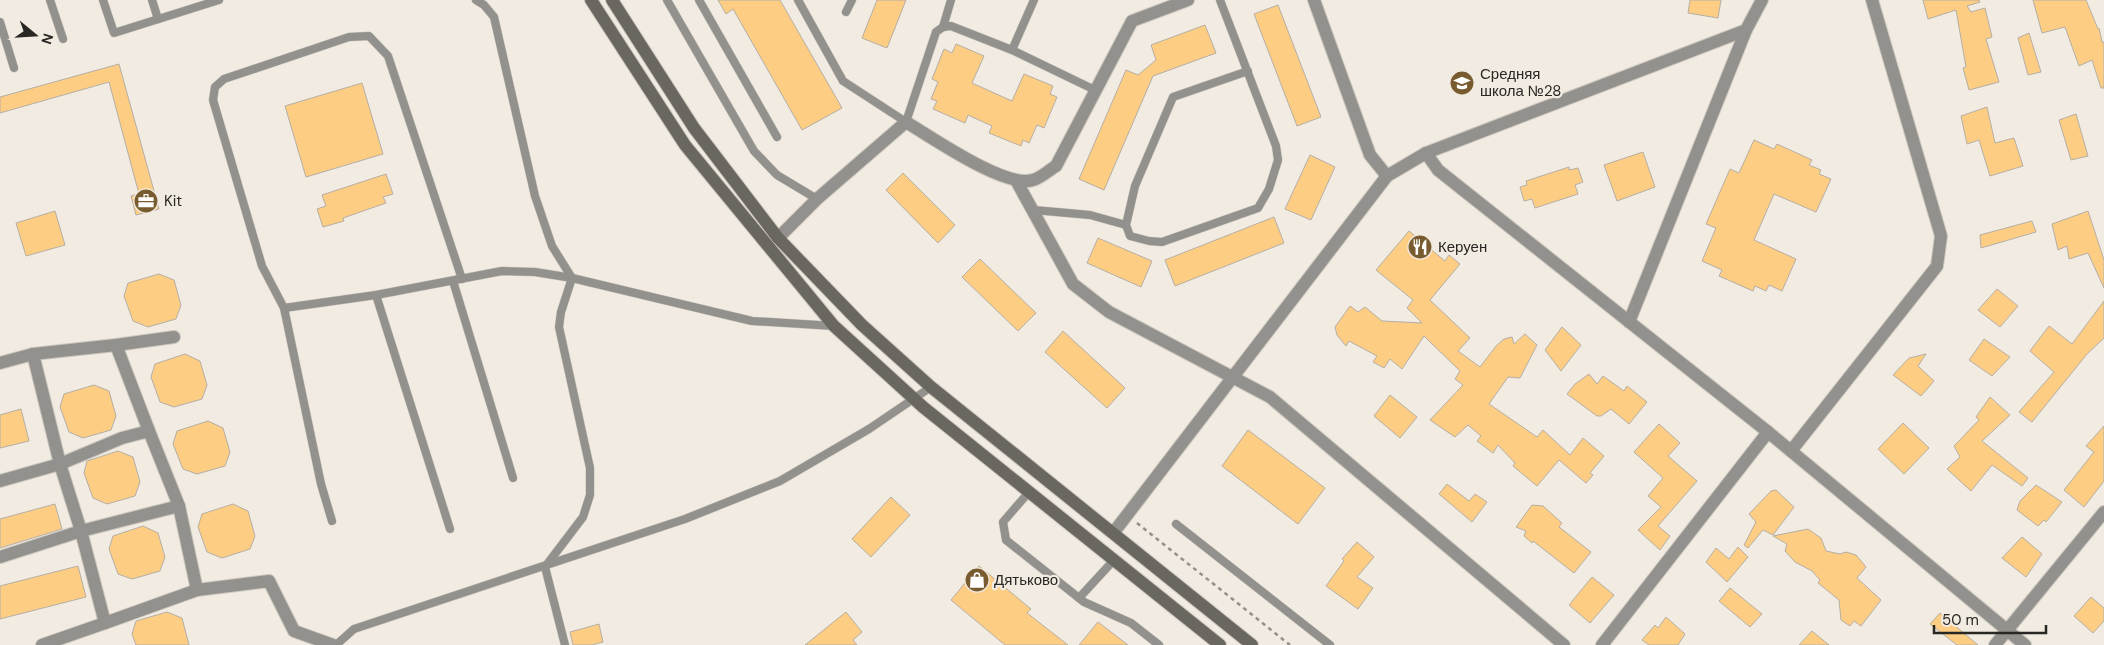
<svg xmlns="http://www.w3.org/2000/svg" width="2104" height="645" viewBox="0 0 2104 645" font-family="'DM Sans',sans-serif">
  <rect width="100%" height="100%" fill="#f1ebe1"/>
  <g fill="#fdcd84" stroke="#b5aea5">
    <path d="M718,0h62l62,108 -40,22 -69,-121 -7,5z"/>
    <path d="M877,0h29l-19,48 -25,-10z"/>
    <path d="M1690,0h31l-3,18 -30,-5z"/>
    <path d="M1923,0h56l1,2 -13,4 4,6 14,-4 7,29 -6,2 13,43 -30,8 -6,-22 3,-1 -10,-57 -28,9z"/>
    <path d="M2033,0h53l12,29 1,-1 3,14h2v46h-3l-9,-28 -13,6 -14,-39 -23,6z"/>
    <path d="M1278,5l43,112 -24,9 -43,-112z"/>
    <path d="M1205,25l11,28 -63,23 -49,114 -25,-11 47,-109 12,5 18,-15 -5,-15z"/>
    <path d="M2029,33l12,39 -13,3 -10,-37z"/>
    <path d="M956,44l28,12 -12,27 40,18 12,-27 29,12 -3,8 7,3 -13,31 -7,-3 -8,18 -6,-3 -2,6 -32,-13 3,-7 -24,-11 -3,8 -32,-14 4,-8 -6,-2 7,-17 -6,-3 12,-30 8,4z"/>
    <path d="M119,64l40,145 -23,6 -5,-19 8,-2 -30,-112 -109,31v-16z"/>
    <path d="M362,83l21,71 -77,23 -21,-71z"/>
    <path d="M1987,107l8,36 19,-5 9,28 -33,10 -11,-36 -12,4 -6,-28z"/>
    <path d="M2076,114l12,42 -17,4 -12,-40z"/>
    <path d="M1754,140l20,9 3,-5 35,16 -3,5 12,5 -2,4 12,5 -15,33 -42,-18 -20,46 42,19 -14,32 -13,-6 -3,6 -11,-5 -2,5 -34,-15 3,-6 -20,-9 14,-33 -10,-4 24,-55 9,4z"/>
    <path d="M1643,152l12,35 -38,14 -13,-36z"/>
    <path d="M1310,155l25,12 -24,53 -26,-11z"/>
    <path d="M1569,167v3l9,-2 5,14 -8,3 3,9 -43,14 -3,-9 -8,2 -4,-14 7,-2 -1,-4z"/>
    <path d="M903,173l52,52 -17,18 -52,-53z"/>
    <path d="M386,174l7,20 -10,3 3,6 -43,15 1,3 -21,6 -6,-18 9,-3 -4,-11z"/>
    <path d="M55,211l10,34 -39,11 -10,-33z"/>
    <path d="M2088,211l16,49v28l-16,-35 -19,6 -2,-13 -9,4 -6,-26z"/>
    <path d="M1274,217l10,26 -109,43 -10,-26z"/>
    <path d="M2032,221l4,11 -55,16 -1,-13z"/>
    <path d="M1409,231l36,30 4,-6 11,9 -30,36 40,38 -12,13 22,16 16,-21 8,-7 8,-2 2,7 11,-10 12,11 -17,33 -12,-1 -19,27 48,33 6,-7 27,25 13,-17 21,18 -14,17 3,2 -7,8 -27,-23 -22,26 -24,-20 2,-3 -17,-18 -5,8 -16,-12 4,-5 -13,-11 -13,12 -25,-17 33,-35 -8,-6 5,-8 -36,-35 -22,33 -12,-10 -6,9 -11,-6 4,-6 -28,-15 -3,5 -9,-11 -2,-8 15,-21 8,6 7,-5 17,14 40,2 -15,-15 6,-8 -37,-30z"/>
    <path d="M1098,238l54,23 -11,26 -54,-24z"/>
    <path d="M980,259l56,54 -18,18 -56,-54z"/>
    <path d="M159,274l15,6 7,25 -5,14 -28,8 -15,-6 -9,-25 4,-13z"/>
    <path d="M1997,289l21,17 -18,21 -22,-17z"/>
    <path d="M2104,301v37l-17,16 -55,68 -13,-10 35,-40 -24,-21 19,-25 23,18z"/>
    <path d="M1562,327l19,18 -20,26 -16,-21z"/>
    <path d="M1063,331l62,57 -18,20 -62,-56z"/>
    <path d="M1984,339l26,18 -18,19 -23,-16z"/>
    <path d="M185,354l15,7 7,24 -5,14 -28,8 -14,-5 -9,-25 4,-13z"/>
    <path d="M1926,354l-8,12 16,15 -13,15 -28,-21 16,-17z"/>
    <path d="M1589,374l8,10 6,-8 21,15 3,-5 20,16 -18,22 -18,-15 -10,7h-4l-30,-22 8,-10z"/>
    <path d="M94,385l15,6 7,25 -5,14 -28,8 -14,-6 -9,-25 4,-13z"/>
    <path d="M1390,395l27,22 -17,21 -26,-22z"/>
    <path d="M1990,397l20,18 -28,26 46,37 -6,8 -30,-21 -21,26 -24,-22 13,-12 -6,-11 25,-26 -3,-3z"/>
    <path d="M21,409l8,32 -29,7v-33z"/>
    <path d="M208,421l15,7 7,24 -5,14 -28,8 -14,-5 -10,-25 4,-13z"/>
    <path d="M1903,423l26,25 -25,26 -26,-25z"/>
    <path d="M1659,424l21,19 -12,13 29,25 -39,45 12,10 -10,14 -22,-20 23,-23 -13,-11 15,-18 -29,-26z"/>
    <path d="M2104,426v55l-20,26 -20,-17 30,-38 -8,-6z"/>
    <path d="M1248,430l77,58 -27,36 -76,-58z"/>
    <path d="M118,451l15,6 7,25 -5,14 -28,8 -14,-6 -9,-25 3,-12z"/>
    <path d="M1447,484l22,17 6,-7 12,8 -15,20 -33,-28z"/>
    <path d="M2036,485l26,17 -16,20 -2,-2 -6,6 -21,-16 3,-9z"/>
    <path d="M1776,490l18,17 -21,28 -10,-5 -15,18 -4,-3 12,-23 -7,-8 22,-23z"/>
    <path d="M891,497l19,18 -39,42 -19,-18z"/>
    <path d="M55,504l7,25 -62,19v-29z"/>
    <path d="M233,504l15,7 7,25 -5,13 -28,9 -15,-6 -9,-25 4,-13z"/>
    <path d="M1532,505l11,1 19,17 -3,4 32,25 -17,21 -41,-32 -1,2 -8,-7 2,-5 -10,-4z"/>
    <path d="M143,526l15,7 7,24 -5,14 -28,8 -14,-5 -9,-25 4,-13z"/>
    <path d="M1808,529l13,9 5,13 14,3 6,-2 10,3 10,12 -9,11 24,22 -20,26 -7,-5 -4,5 -9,-6 -2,-20 -21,-17 2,-3 -8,-9 -17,-9 -10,-11 2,-7 -14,-8z"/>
    <path d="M2022,537l20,17 -16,23 -24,-19z"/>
    <path d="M1357,542l17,15 -17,20 16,11 -15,21 -32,-23 18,-25 -2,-2z"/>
    <path d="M1738,547l10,10 -21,25 -21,-20 10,-14 13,11z"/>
    <path d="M78,566l8,31 -86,22v-33z"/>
    <path d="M979,566l52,43 -4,4 41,32h-63l-54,-45z"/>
    <path d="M1592,577l22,18 -24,28 -21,-18z"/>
    <path d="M1730,588l32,26 -12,13 -31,-26z"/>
    <path d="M2091,597l13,11v13l-11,12 -19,-17z"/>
    <path d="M167,612l15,6 7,27h-53l-4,-11 4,-13z"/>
    <path d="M846,612l16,20 -9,8 4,5h-52z"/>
    <path d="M1940,613l38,32h-21l-27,-21z"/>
    <path d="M1666,617l19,17 -7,11h-29l-7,-5 13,-15 3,3z"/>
    <path d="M1098,622l30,23h-49z"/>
    <path d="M599,624l4,18 -12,3h-18l-3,-13z"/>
    <path d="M1812,631l17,14h-30z"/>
  </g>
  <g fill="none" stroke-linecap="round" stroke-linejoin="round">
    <defs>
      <g id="service">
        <path d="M50,0l13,39"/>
        <path d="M103,0l11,33 105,-33"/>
        <path d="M152,0l6,19"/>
        <path d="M476,0l8,5 10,12 41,179 17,50 20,32 -11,34 -2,15 31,141v27l-7,22 -38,50 20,78"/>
        <path d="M667,0l87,151 23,24 40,24"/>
        <path d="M699,0l78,137"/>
        <path d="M798,0l45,81 63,41 30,-90 7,-5 8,-1 61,24"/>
        <path d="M1034,0l-22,50 85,41"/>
        <path d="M1220,0l56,146 2,14 -9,29 -11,19 -96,34 -13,-1 -19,-5 -4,-11 9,-39 38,-89 75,-26"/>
        <path d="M846,12l6,-12"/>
        <path d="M0,22l14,46"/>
        <path d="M943,27l8,-27"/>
        <path d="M1034,210l56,5 36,10"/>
        <path d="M453,281l60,197"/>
        <path d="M376,295l74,234"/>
        <path d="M284,308l92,-13 126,-24 33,1 37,6 180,43 82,5"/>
        <path d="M1029,492l-26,30 3,18 78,62 47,21 28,22"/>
        <path d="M332,521l-11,-37 -37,-176 -22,-42 -49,-166 2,-13 9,-8 125,-42 20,-1 19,20 74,223"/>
        <path d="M1176,524l154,121"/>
        <path d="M1079,598l35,-38"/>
        <path d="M336,645l18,-16 331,-110 95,-38 89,-52 62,-42"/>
      </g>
      <g id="minor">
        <path d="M1314,0l56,155 17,21"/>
        <path d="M1426,153l12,17 330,262 257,213"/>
        <path d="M1017,182l56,102 36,28 161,85 294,248"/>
        <path d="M778,238l39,-39 89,-77c25,15 100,67 127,58 8,-2 16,-10 23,-14l76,-145 56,-21"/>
        <path d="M1629,322l117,-292"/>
        <path d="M33,354l83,-9"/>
        <path d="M0,363l33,-9 27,110 21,67 24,92 -63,22"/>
        <path d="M149,431l-33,-86 58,-8"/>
        <path d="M1791,451l146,-185 4,-30 -69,-236"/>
        <path d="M0,481l60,-17 62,-26 27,-7 30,75"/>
        <path d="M1114,532l273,-356 39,-23 320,-123 16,-30"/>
        <path d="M0,557l81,-26 98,-25 18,84 72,-9 25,50 39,14"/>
        <path d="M105,623l92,-33"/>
        <path d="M1602,645l166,-213"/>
        <path d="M1995,645l109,-133"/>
      </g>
      <g id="secondary">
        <path d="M591,0l94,145 149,181 89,81 297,238"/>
        <path d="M612,0l82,128 84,110 84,87 69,62 321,258"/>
      </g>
    </defs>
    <use href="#service" stroke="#cdc8bf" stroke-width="9"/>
    <use href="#minor" stroke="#cdc8bf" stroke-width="14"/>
    <use href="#secondary" stroke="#cdc8bf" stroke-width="14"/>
    <path stroke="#95918a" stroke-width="2.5" stroke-dasharray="4 4" stroke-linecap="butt" d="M1137,523l153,122"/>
    <use href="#service" stroke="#93918d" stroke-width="8"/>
    <use href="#minor" stroke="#93918d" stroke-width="12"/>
    <use href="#secondary" stroke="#6a6660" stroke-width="12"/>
  </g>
  <defs>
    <symbol id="school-disc" viewBox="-11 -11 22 22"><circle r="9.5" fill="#785c2f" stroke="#f1ebe1"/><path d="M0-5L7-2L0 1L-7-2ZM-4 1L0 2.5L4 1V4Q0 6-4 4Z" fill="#fff"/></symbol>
    <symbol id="office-disc" viewBox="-11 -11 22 22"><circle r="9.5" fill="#785c2f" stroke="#f1ebe1"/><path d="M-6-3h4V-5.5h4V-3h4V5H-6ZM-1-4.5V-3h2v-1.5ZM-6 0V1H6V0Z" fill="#fff"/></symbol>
    <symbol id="restaurant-disc" viewBox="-11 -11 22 22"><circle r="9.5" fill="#785c2f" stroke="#f1ebe1"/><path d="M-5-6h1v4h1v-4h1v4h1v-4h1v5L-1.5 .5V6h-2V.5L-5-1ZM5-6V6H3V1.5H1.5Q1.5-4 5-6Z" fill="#fff"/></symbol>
    <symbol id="shop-disc" viewBox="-11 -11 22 22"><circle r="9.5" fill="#785c2f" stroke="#f1ebe1"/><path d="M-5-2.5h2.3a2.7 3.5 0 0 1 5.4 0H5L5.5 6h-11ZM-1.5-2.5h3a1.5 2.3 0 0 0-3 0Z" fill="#fff"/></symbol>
  </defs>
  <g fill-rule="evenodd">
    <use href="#school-disc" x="1448" y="69" width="28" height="28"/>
    <use href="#office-disc" x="132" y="187" width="28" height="28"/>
    <use href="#restaurant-disc" x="1406" y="233" width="28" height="28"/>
    <use href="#shop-disc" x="963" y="566" width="28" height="28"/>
  </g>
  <g text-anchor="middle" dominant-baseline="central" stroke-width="4.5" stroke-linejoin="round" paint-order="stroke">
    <g font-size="15" fill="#292723" stroke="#f1ebe1" text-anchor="start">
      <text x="1480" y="74">Средняя<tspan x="1480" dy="17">школа №28</tspan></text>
      <text x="164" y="201">Kit</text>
      <text x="1438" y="247">Керуен</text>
      <text x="994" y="580">Дятьково</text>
    </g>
  </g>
  <g transform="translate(35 35) rotate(108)" stroke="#f1ebe1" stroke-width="4" paint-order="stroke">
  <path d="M0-4L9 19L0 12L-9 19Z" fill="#292723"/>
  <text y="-8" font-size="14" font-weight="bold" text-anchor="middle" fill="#292723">N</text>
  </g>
  <path d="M1934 625v8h112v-8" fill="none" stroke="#292723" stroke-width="2.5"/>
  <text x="1942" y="625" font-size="15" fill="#292723" stroke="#f1ebe1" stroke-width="4" paint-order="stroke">50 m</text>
</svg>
